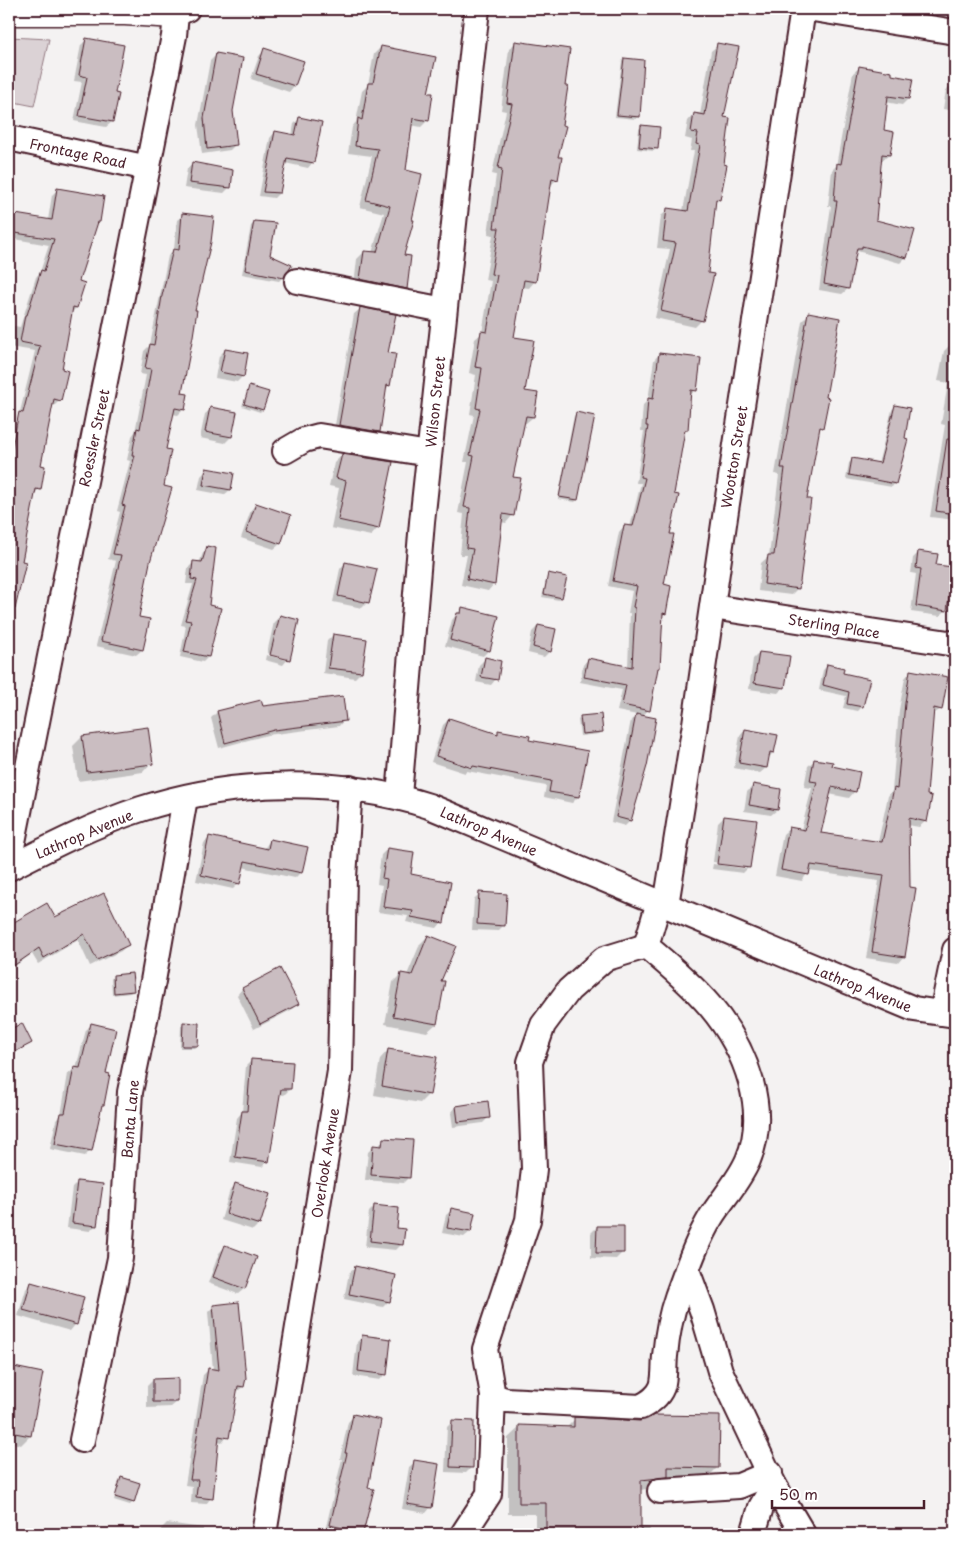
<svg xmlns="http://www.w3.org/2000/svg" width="964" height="1543" viewBox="0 0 964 1543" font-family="'Playpen Sans',sans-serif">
  <rect width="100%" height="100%" fill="#f4f2f2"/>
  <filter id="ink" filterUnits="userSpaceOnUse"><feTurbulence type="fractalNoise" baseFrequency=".02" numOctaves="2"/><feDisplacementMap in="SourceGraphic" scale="10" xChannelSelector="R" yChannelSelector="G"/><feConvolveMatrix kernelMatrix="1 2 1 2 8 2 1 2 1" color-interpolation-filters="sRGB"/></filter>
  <g filter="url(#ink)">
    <path fill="#dbd2d5" stroke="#927880" d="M9,37l40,2 -15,67 -25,-5z"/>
    <g fill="#0003">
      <path d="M87,39l27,55 -2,28 -6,5 -32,-6 8,-39 -8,-1 7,-36z"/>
      <path d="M516,42l41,116v21l-7,7 -15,95 -6,7 -8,-1 -9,51 12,54 9,25 -7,6h-3l-11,55 8,1 -8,37 -6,7 -5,-1 -7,62 -6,7 -27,-6 6,-30h-7l4,-41 -6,-1 10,-51h-4l10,-47 -4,-1 6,-39 -7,-2 6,-34 7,-6 9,-52 -6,-1 8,-45 -5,-1 8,-59 -4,-1 14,-63 -5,-1 8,-61z"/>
      <path d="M718,45l5,73 -1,47 -3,34 -5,5 -12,116 -7,7 -40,-9 15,-69 -13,-1 4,-32 7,-6 15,1 11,-60h-4l2,-11 -7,-2 3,-17 6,-7 6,1 11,-64z"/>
      <path d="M381,47l46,47 1,26 -7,7 -10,-2 -7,46 -2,85 4,32 -7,7 -45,-9 3,-27 7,-7 8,1 12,-40 -24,-6 12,-51 -24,-3 4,-26 4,-5 6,-31 6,-6 6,-31z"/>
      <path d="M265,50l37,12 -8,24 -5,6 -38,-13 8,-23z"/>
      <path d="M216,55l15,56 5,33 -6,6 -28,4 -4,-29 12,-64z"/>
      <path d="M624,59l14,57 -2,3 -21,-2 7,-56z"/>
      <path d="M859,68l31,8 18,23 -6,6 -16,-3 -4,29 7,24 -6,5h-3l-6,61 32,36 -6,6 -43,-12 -3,3 -6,35 -6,5 -23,-4 12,-84h-3l4,-36 4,-4 17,-93z"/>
      <path d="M954,82l1,29 -12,-2 3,-19z"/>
      <path d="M299,119l14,43 -5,6 -23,-5 -6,30 -5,5 -15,-2 11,-58 5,-6 17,4 2,-12z"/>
      <path d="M642,126l14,22 -2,3 -17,-2 2,-20z"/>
      <path d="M192,163l38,24 -6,6 -40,-5 3,-19z"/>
      <path d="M57,190l42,32 -3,3 -18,57 5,2 -7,24 -5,5 -10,57 -1,30 -6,6 -2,-1 -36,23 19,-77 -26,-4v-22l11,2 16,-50 4,-5 9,-27 -40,-7v-24l39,6 4,-25z"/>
      <path d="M183,215l11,96 -14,83 4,15 -6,6 -6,-1 -8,36 -2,37 -25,130 5,33 -6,5 -40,-9 20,-85 -8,-2 12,-47 -3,-1 13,-50 -3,-1 5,-24 3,-4 11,-57 -6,-1 4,-23 6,-6 18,-89 6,-7 3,-29z"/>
      <path d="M255,222l13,34 15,21 -4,4 -37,-7 9,-48z"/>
      <path d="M360,309l27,45 2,31 -4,4 -6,42 -6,6 -39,-6 20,-117z"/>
      <path d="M809,314l15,84 -2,29 -3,3 -13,70 -8,88 -7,7 -33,-4 3,-28 8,-7 10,-81 -4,-1 27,-153z"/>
      <path d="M955,336v184l-25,-3 15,-92 -4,-1 7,-41 -10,-2 6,-30 6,-6 4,1z"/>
      <path d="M225,350l18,26 -6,6 -22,-4 4,-22z"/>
      <path d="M659,354l36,36 -5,6 -3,33 -4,4 -15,102 -5,50 2,28 -3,3 -3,52 -3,3 -8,39 -6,7 -12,104 -5,5 -14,-4 20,-102 6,-5 -20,-4 5,-21 -42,-8 3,-17 5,-6 40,8 2,-54h-2l4,-22 -24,-5 11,-54 5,-6 6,1 11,-44h-5l8,-52h-3l2,-26 5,-5 6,-40z"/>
      <path d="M250,387l12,23 -2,2 -18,-6z"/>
      <path d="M895,406v77l-3,4 -46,-8 3,-16 4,-4 25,5 14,-54z"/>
      <path d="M211,409l24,4 -4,24 -6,6 -25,-5 5,-24z"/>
      <path d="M576,413l1,87 -2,2 -17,-3 16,-83z"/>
      <path d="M13,446l26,20v23l-6,6 -22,139 -2,2v-186z"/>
      <path d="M342,455l36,73 -7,8 -40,-8 8,-40 -10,-2 5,-23z"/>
      <path d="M207,470l23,20 -6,5 -26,-5 3,-14z"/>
      <path d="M256,504l34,12 -10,28 -6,5 -33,-11 10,-28z"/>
      <path d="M208,548v109l-5,5 -23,-5 6,-31 -5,-1 12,-41h-7l2,-16 5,-5h6l4,-10z"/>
      <path d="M919,552l27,58 -6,6 -29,-4 5,-38 -5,-1 2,-15z"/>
      <path d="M345,563l23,39 -6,6 -29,-6 7,-33z"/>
      <path d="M548,575l13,23 -2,2 -17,-3z"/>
      <path d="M462,608l27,42 -6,6 -38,-10 7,-26z"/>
      <path d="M280,616l8,43 -5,6 -18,-5 1,-5 20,5v-2l-19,-5 7,-31z"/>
      <path d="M538,626l12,25 -6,6 -16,-4 4,-21z"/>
      <path d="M333,635l28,37 -6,6 -32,-5 4,-32z"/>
      <path d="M759,653l25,34 -6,6 -29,-4 4,-30z"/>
      <path d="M485,659l11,20 -5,6 -15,-3 3,-17z"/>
      <path d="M828,665l13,9 21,33 -4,4 -15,-3 3,-12 -27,-6 4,-20z"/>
      <path d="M911,671l30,38 -9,6 -7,81 1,25 -7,6 -11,-2 -4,131 -6,7 -32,-5 13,-77 -70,-10 -7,10 -27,-5 8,-42 7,-6 11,2 11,-42 -8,-1 4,-21 7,-6 15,7 25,24 -6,7 -20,-4 -10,40 59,8 10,-46 4,-5 7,-81 6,-32z"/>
      <path d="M260,701l2,7 82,12 -5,6 -72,9 -48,13 -8,-30 6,-6z"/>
      <path d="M581,717l21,15 -3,2 -19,2 -2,-16z"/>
      <path d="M449,719l46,16 4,-4 29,10 59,11 -9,45 -6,6 -28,-6 2,-11 -79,-15 -2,2 -34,-11 12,-37z"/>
      <path d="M745,730l28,23 -5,5 -2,10 -6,5 -26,-5 6,-32z"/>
      <path d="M82,737l69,26 -8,9 -65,9 -5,-35z"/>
      <path d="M753,786l24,24 -6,5 -27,-4 3,-19z"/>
      <path d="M724,817l25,50 -6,6 -31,-4 1,-5 33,5v-3l-33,-4 5,-39z"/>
      <path d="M210,837l54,12 6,-9 31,32 -6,6 -53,-11 -3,16 -6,6 -37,-8 8,-38z"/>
      <path d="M387,849l23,26 32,47 -5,6 -31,-6 2,-6 -30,-4 4,-27 -5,-1 4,-29z"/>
      <path d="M480,893l24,32 -6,6 -26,-1 2,-31z"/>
      <path d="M46,905l9,13 72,27 -6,6 -31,15 -12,-26 -40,24 -6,-10 -23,16v-43z"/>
      <path d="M428,936l11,46 -3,42 -9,8 -42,-8 8,-42 8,-8 6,1 13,-31z"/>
      <path d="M280,970l17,34 -6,6 -37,19 -17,-34 5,-6z"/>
      <path d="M113,976l20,15 -3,2 -18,2 -1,-16z"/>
      <path d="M184,1023l12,23 -2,2h-14l1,-22z"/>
      <path d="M92,1024l12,50 -1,30 -3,4 -9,42 -6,6 -35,-7 6,-29 5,-5 7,-41 8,-6 10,-38z"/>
      <path d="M21,1025l9,18 -21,14v-26z"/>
      <path d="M388,1050l41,44 -9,9 -46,-8 6,-36z"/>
      <path d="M252,1060l38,29 -6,6 -6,-1 -10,67 -6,6 -32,-5 7,-44 5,-6 4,-46z"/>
      <path d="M456,1107l33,10 -6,6 -30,4 -2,-14z"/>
      <path d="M384,1139l24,39 -5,5 -38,-3 3,-28 6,-6 4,1z"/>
      <path d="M78,1182l18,43 -6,6 -23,-3 5,-40z"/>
      <path d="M236,1185l23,39 -6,6 -32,-10 9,-30z"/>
      <path d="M375,1206l21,23 6,15 -6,6 -31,-3 4,-35z"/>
      <path d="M452,1210l18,22 -6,5 -22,-4 4,-18z"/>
      <path d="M597,1227l25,26 -6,6 -25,-1v-25z"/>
      <path d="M225,1247l19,42 -6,5 -30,-11 11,-30z"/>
      <path d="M355,1268l34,33 -6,6 -39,-8 5,-26z"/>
      <path d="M31,1283l52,15 -8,27 -5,6 -52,-15 8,-27z"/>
      <path d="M214,1306l29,81 -7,5 -9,45 -5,6 -5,-1 -6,56 -5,6 -15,-1 1,-17 -7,-1 18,-110 6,-6 4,1 -5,-58z"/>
      <path d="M363,1336l22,38 -5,6 -27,-4 4,-34z"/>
      <path d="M9,1368l33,6 -12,62 -9,9 -12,-3z"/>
      <path d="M153,1380l24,22 -6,5 -24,1v-22z"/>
      <path d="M354,1416l12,73 6,1 -10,43 -24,1 -13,-3 17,-72h-2l8,-37z"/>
      <path d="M575,1419l143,48 -12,12 -41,-1 -10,10 -15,2 -1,37 11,1 -1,6h-114v-20h-27v-76l12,-11 46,1z"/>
      <path d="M453,1421l18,47 -5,5 -21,-1 2,-45z"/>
      <path d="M415,1462l16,45 -5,6 -24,-4 7,-42z"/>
      <path d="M121,1479l12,23 -3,3 -16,-5z"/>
      <path d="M167,1523l36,5v6h-43l1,-5z"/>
    </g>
    <g fill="#cabdc1" stroke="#4a1f2b">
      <path d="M86,38l38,7 -9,48 4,1 -6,28 -34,-6 8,-39 -8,-2z"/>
      <path d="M515,41l55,8 -5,37h3l-6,39 4,1 -8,31h4l-4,23 -6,-2 -16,104 -12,-2 -10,57 20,3 -9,51 13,2 -4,24 -8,-1 -13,61 8,1 -7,38 -11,-2 -8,71 -28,-6 6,-30 -7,-1 4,-40 -6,-1 10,-51 -4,-1 10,-46 -4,-1 6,-40 -7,-1 6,-36 6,1 10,-57 -6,-1 8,-46h-5l8,-59 -4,-1 14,-64 -5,-1z"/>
      <path d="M717,43l22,4 -15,70 6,1 -6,46 3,1 -7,35 -4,-1 -8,74 6,1 -11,47 -42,-10 15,-68 -13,-2 4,-33 21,3 12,-66 -4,-1 2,-11 -7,-1 3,-19 11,2z"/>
      <path d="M381,46l55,11 -8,36h5l-4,28 -16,-3 -7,52 16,4 -10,46h2l-10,35 7,1 -4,33 -47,-10 4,-28 13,1 13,-46 -24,-6 12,-51 -23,-3 3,-28 4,2 6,-37h5z"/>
      <path d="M264,48l40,13 -9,25 -39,-12z"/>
      <path d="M216,53l27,5 -10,53 4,34 -30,4 -3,-31z"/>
      <path d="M624,58l20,2 -4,57 -23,-2z"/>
      <path d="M859,66l33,6v3l21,4 -4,20 -21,-3 -4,34 10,2 -4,23 -8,-1 -6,66 39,10 -8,28 -45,-12v2h-5l-8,41 -25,-5 13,-83h-3l3,-38 4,1z"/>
      <path d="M299,117l23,5 -8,41 -27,-5 -7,35 -17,-1 12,-61 20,4z"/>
      <path d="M641,125l19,2 -2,22 -19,-2z"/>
      <path d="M192,162l41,8 -2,18 -42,-5z"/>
      <path d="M57,188l47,8 -4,26h-2l-19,59 6,2 -8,25 -4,-1 -11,62 6,2 -7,30 -7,-2 -13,66 4,1 -4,24 -5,-1 -14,72 4,1 -11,47 -6,-1v-146l10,-50 4,1 17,-67 -20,-4 5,-27h2l14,-45 3,1 10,-32 -45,-7v-19l43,7z"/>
      <path d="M182,213l32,4 -3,25 -16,68h2l-4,26 -11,57 6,1 -3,16 -10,-2 -9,41 5,1 -7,36 8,2 -22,74 -11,55 11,2 -7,31 -42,-9 20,-86 -8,-1 12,-48 -3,-1 13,-50h-3l5,-27 3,1 11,-60 -6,-1 5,-24 4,1 8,-49 11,-47 6,1z"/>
      <path d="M254,221l22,2 -6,32 22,10 -8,13 -39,-8z"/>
      <path d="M360,307l36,7 -8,39 8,1 -6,32 -3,-1 -7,47 -41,-7z"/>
      <path d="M808,312l32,6 -14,79 3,1 -6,30 -3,-1 -13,72h4l-12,90 -35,-5 4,-29h6l11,-87h-4z"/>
      <path d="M225,349l23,4 -4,24 -24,-5z"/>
      <path d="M659,353l42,5 -4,33 -6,-1 -3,40h-3l-11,64 5,1 -9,39h4l-10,50 7,2 -5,28 -3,-1 -3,55h-2l-8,43 -28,-6 4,-20 -42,-8 4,-19 44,9 3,-59 -2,-1 4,-21 -24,-5 11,-56 9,1 12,-48 -5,-1 8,-51h-2l2,-28 5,1z"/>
      <path d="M249,386l20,6 -6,18 -19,-6z"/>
      <path d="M895,405l15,3 -5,30 3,1 -12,45 -47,-9 3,-17 28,5z"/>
      <path d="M210,407l27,5 -5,25 -27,-5z"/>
      <path d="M576,412l19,4 -17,84 -19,-3z"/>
      <path d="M947,439l8,1v74l-19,-3z"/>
      <path d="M342,454l51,8 -14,67 -41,-9 8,-39 -10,-3z"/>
      <path d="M206,468l28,5 -3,17 -28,-5z"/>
      <path d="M256,503l35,12 -10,29 -35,-12z"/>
      <path d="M207,546l9,2 -7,57 12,3 -12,49 -25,-5 7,-31 -6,-1 12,-40 -6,-1 2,-18 9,1z"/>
      <path d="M918,551l20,3 -2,11 17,2 -6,44 -31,-5 5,-37 -5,-1z"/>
      <path d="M345,562l32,7 -8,34 -31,-7z"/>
      <path d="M548,573l19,4 -5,21 -18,-4z"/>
      <path d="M462,607l37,9 -9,35 -40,-11 7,-27h4z"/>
      <path d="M280,615l19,5 -9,40 -20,-5z"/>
      <path d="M538,625l18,4 -5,23 -18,-5z"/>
      <path d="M333,634l34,5 -5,33 -34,-4z"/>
      <path d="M759,652l31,4 -5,32 -31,-5z"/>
      <path d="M485,657l16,4 -3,19 -17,-3z"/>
      <path d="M827,664l17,4 -1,5 27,6 -7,28 -16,-3 2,-12 -26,-7z"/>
      <path d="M910,670l38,7 -6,33 -8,-2 -7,87 5,1 -5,26 -18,-4 1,69 6,1 -11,69 -33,-5 12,-77 -73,-10 -2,10 -28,-5 8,-43 16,3 12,-48 -7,-1 4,-22 19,3 -1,4 28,6 -4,20 -24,-5 -11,46 61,9 12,-54 3,1 8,-86z"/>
      <path d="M343,696l3,25 -72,9 -49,13 -8,-32 44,-11 2,6z"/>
      <path d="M601,714l2,18 -21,2 -2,-18z"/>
      <path d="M636,714l20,4 -9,48 -16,55 -15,-4z"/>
      <path d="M449,718l49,16v-4l32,6 -1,4 59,11 -9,46 -30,-5 2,-11 -78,-15 -1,2 -36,-12z"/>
      <path d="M148,727l5,37 -66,8 -5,-36z"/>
      <path d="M745,729l33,6 -4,18 -4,-1 -3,16 -28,-5z"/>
      <path d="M753,784l28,5 -3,21 -29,-5z"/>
      <path d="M724,816l33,4 -7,48 -33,-4z"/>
      <path d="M209,836l59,13 2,-10 38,8 -6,26 -57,-12 -5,23 -39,-9z"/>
      <path d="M387,848l27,4 -3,22 40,8 -7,41 -33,-6 2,-6 -30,-4 4,-28 -5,-1z"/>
      <path d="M479,892l28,2 -2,32 -28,-2z"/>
      <path d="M104,893l25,52 -32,15 -13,-26 -40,24 -5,-10 -30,21v-44l38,-22 8,14z"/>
      <path d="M428,935l28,11 -15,35h4l-8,43 -44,-8 8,-43 11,2z"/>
      <path d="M280,968l19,36 -39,20 -18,-36z"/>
      <path d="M132,973l2,18 -20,2 -1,-18z"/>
      <path d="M183,1022l16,1 -1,23h-16z"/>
      <path d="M22,1023l10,20 -23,12v-25z"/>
      <path d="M91,1023l25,6 -10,44 4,1 -6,31h-2l-10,46 -37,-7 6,-31h4l9,-46 6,1z"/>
      <path d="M388,1049l49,8 -7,38 -48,-9z"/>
      <path d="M251,1059l42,3 -2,27h-10l-12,73 -34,-5 7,-46h5z"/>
      <path d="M488,1101l2,17 -32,4 -2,-16z"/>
      <path d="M383,1138l30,2 -3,38 -39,-3 2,-30 9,1z"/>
      <path d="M77,1181l26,3 -6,42 -25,-3z"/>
      <path d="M235,1183l35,11 -10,31 -34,-11z"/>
      <path d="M374,1205l25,3 -2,20 8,1 -2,16 -33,-4z"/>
      <path d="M451,1208l24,5 -4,19 -24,-4z"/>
      <path d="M597,1226h27v27h-28z"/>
      <path d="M225,1245l32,12 -12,32 -32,-12z"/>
      <path d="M355,1266l41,9 -6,27 -41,-8z"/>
      <path d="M31,1282l53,15 -7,28 -54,-15z"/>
      <path d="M239,1302l7,76 -2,9 -6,-1 -9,52 -10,-2 -6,63 -17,-2 2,-17h-8l18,-112 11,2 -6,-65z"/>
      <path d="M362,1335l29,4 -4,36 -29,-4z"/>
      <path d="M9,1366l34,7 -12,63 -22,-4z"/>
      <path d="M178,1378v24h-25v-23z"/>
      <path d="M353,1414l28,6 -13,68 6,1 -11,44 -33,-8 17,-72h-2z"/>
      <path d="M654,1415l66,1 -1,52 -51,-1v10l-27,3v54h-95v-31h-27v-78l55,2v-10l66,4z"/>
      <path d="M452,1420l22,1 -1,47 -23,-1z"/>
      <path d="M414,1460l25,4 -7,44 -25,-4z"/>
      <path d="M121,1477l19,6 -6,20 -19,-6z"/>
    </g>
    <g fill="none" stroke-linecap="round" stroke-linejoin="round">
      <defs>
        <g id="minor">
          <path d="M813,9l142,23"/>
          <path d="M9,138l139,30"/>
          <path d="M297,281l147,29"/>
          <path d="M285,451l19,-11 15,-4 110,18"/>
          <path d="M712,607l243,37"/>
          <path d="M399,796l23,-274 55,-513"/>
          <path d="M9,862l165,-826 2,-22 11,-5"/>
          <path d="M9,868c43,-22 86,-44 132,-59 92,-30 196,-32 288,-3l485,203 41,6"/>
          <path d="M666,905l29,-181 31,-214 77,-501"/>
          <path d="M646,946c47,39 88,75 105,136 7,26 8,52 -3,78 -9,21 -25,38 -37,57 -15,25 -24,53 -34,80 -7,20 -10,38 -12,59 -1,10 0,22 -3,31 -4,10 -12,15 -21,20l-136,-7 -12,-4 -8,-47 43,-129 6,-51 -4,-107 13,-37 26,-35 35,-31z"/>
          <path d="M646,946l13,-44"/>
          <path d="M942,1013l13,-63"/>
          <path d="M687,1270l15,40 18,61 54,114 29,49"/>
          <path d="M82,1440l38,-182 10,-166 23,-111 32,-183"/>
          <path d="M660,1491l79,-5 31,-13"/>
          <path d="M264,1534l76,-463 4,-194 6,-89"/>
          <path d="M463,1534l26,-40 4,-98"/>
          <path d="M753,1534l8,-27 13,-22"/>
        </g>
        <path id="highway" d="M9,11h116l51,3"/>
      </defs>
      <use href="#minor" stroke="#4a1f2b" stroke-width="28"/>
      <use href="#highway" stroke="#4a1f2b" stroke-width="31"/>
      <use href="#minor" stroke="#fff" stroke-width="24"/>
      <use href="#highway" stroke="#fff" stroke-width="28"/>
    </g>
  </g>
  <g text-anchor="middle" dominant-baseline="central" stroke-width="5" stroke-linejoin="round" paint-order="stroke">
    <g font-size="14" fill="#4a1f2b" stroke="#fff">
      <text transform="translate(78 153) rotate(12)">Frontage Road</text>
      <text transform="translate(435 402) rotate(-84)">Wilson Street</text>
      <text transform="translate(94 438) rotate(-78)">Roessler Street</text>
      <text transform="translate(734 457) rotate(-81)">Wootton Street</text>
      <text transform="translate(834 626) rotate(9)">Sterling Place</text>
      <text transform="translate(489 831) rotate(23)">Lathrop Avenue</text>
      <text transform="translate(84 834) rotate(-23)">Lathrop Avenue</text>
      <text transform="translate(863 988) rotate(22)">Lathrop Avenue</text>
      <text transform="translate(130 1119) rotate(-85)">Banta Lane</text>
      <text transform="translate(325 1163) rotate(-81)">Overlook Avenue</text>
    </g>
  </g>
  <rect width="964" height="1543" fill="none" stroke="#fff" stroke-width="30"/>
  <rect x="15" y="15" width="934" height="1513" fill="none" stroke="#4a1f2b" stroke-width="2" filter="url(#ink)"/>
  <path d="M772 1500v8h152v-8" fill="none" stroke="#4a1f2b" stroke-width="2.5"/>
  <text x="779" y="1500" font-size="15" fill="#4a1f2b" stroke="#ffffff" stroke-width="4" paint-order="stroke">50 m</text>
</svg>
